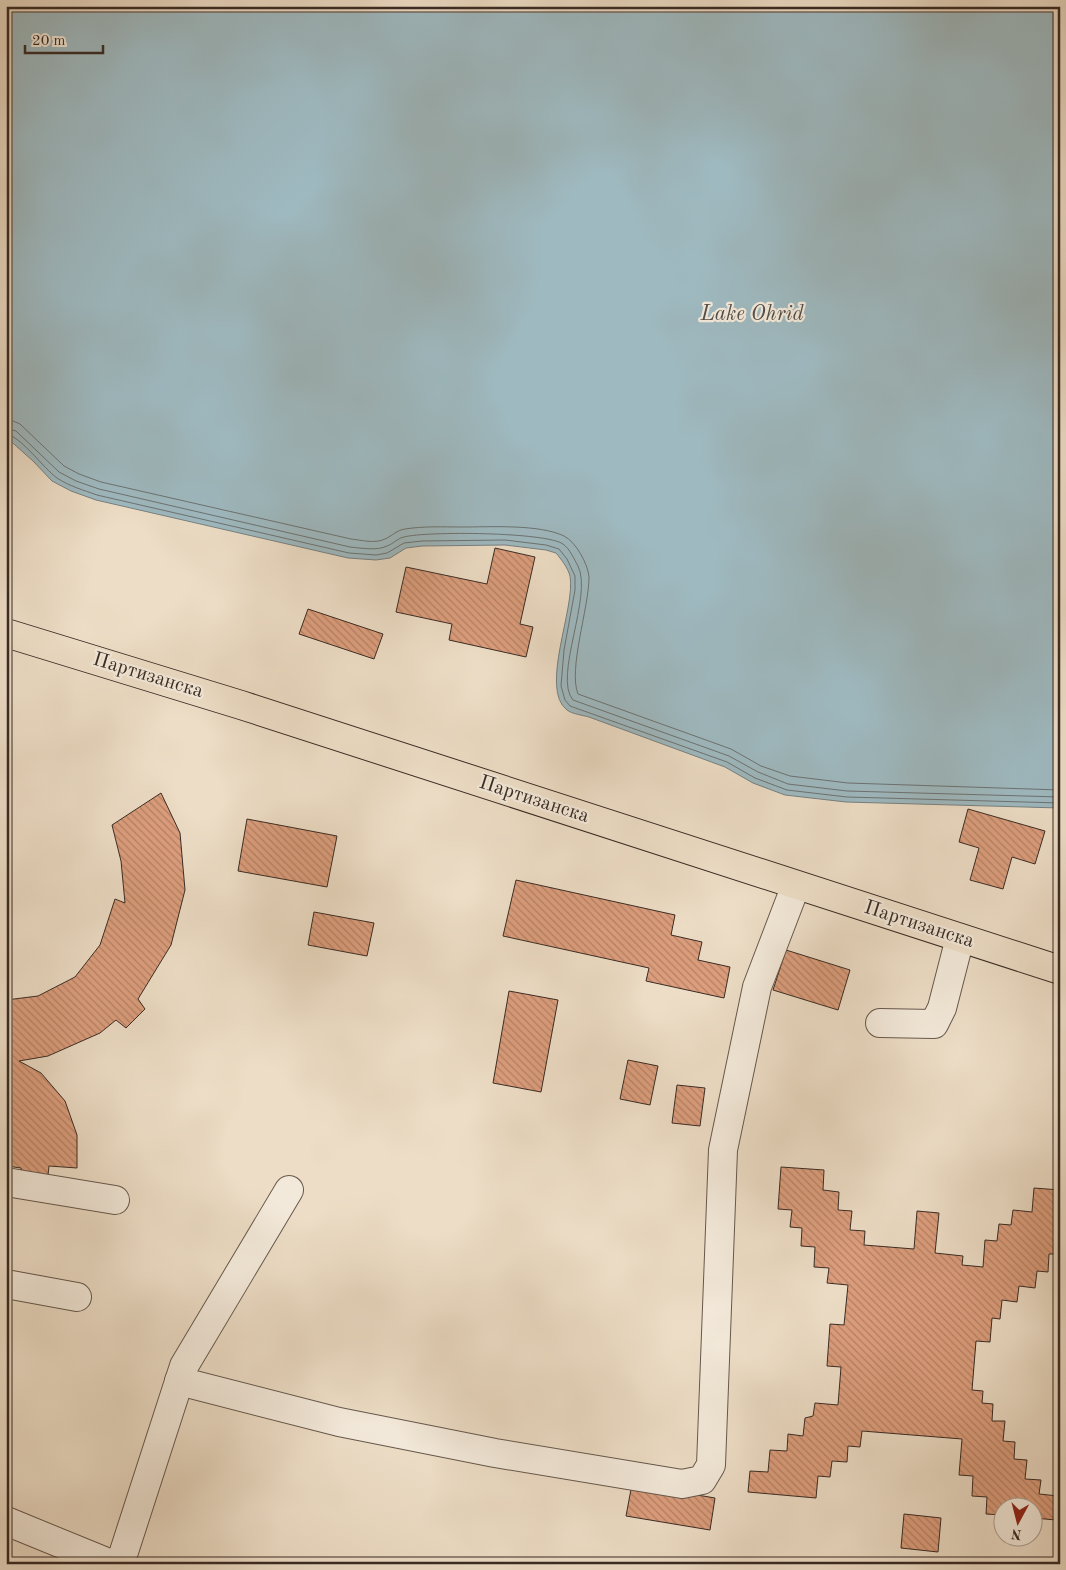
<svg xmlns="http://www.w3.org/2000/svg" width="1066" height="1570" viewBox="0 0 1066 1570" font-family="'Old Standard TT',serif">
  <defs>
    <pattern id="building-back-hatch" width="6" height="6" patternUnits="userSpaceOnUse" patternTransform="scale(1.25)"><rect width="6" height="6" fill="#dd9e7d"/><path d="M-1 5l2 2M0 0l6 6M5-1l2 2" fill="none" stroke="#b48166"/></pattern>
  </defs>
  <rect width="100%" height="100%" fill="#edddc6"/>
  <filter id="stains"><feTurbulence type="fractalNoise" baseFrequency=".004" numOctaves="4"/><feColorMatrix values="0 0 0 0 .2 0 0 0 0 .09 0 0 0 0 .02 0 0 0 .5 -.17"/></filter>
  <radialGradient id="worn" r=".72"><stop offset=".6" stop-color="#630" stop-opacity="0"/><stop offset="1" stop-color="#630" stop-opacity=".3"/></radialGradient>
  <path fill="#9eb9c0" stroke="#768082" d="M6,6h1054v802l-214,-6 -61,-7 -32,-12 -28,-16 -136,-50c-7,-2 -17,-3 -22,-7 -28,-21 9,-103 3,-134 -2,-8 -9,-17 -14,-23l-10,-3 -41,-5 -83,1 -16,2 -16,10 -14,2 -28,-2 -252,-58 -25,-9 -19,-10 -19,-20 -27,-24z"/>
  <g fill="none" stroke-linecap="round" stroke-linejoin="round">
    <g stroke="#6c7272" stroke-width="1">
      <path d="M6,420l7,1 7,3 44,42 15,8 22,8 250,57c10,1 24,5 34,0 7,-3 12,-9 20,-10 19,-3 38,-2 57,-2 28,0 77,-3 102,9 12,6 24,28 25,41 0,31 -21,92 -11,117l153,55 30,17 29,10 58,7 212,7"/>
      <path d="M6,428l10,3 43,41 17,9 23,8 251,58c11,1 27,4 37,-1 6,-2 11,-8 17,-9 22,-6 142,-5 159,7 7,5 11,15 15,22 15,30 -25,111 -5,134l156,56 29,16 30,12 59,7 213,6"/>
      <path d="M6,434c15,2 38,35 51,44 12,8 26,12 40,17l252,58 27,2 11,-2 17,-10 18,-2 83,-1 41,5 13,4 8,10 8,17v14l-11,60 -3,36 4,14 5,6 157,56 28,16 32,12 60,7 213,6"/>
    </g>
  </g>
  <g fill="url(#building-back-hatch)" stroke="#392b24">
    <path d="M495,548l40,9 -15,67 13,3 -7,30 -77,-17 3,-16 -56,-12 10,-45 81,17z"/>
    <path d="M308,609l75,25 -9,25 -75,-25z"/>
    <path d="M161,793l19,40 5,57 -14,55 -33,54 7,10 -19,19 -10,-8 -16,13 -52,23 -29,5 22,12 24,28 12,34v33l-28,-2 -1,9 -26,-1 -1,-6 -14,-2 -1,-2v-164l32,-4 37,-19 25,-32 15,-46 10,4 -4,-42 -9,-36z"/>
    <path d="M968,809l77,22 -10,33 -23,-7 -9,32 -33,-9 9,-32 -20,-6z"/>
    <path d="M247,819l90,17 -10,51 -89,-16z"/>
    <path d="M516,880l159,35 -4,20 31,7 -4,18 32,7 -6,31 -78,-17 3,-13 -146,-32z"/>
    <path d="M314,912l60,11 -7,33 -59,-11z"/>
    <path d="M786,950l64,20 -12,40 -65,-20z"/>
    <path d="M509,991l49,9 -17,92 -48,-9z"/>
    <path d="M628,1060l30,6 -8,39 -30,-6z"/>
    <path d="M677,1085l28,3 -5,38 -28,-3z"/>
    <path d="M781,1167l43,3 -1,20 16,2 -1,18 14,1 -2,19 15,1 -1,14 50,4 3,-38 22,2 -4,40 28,3 -1,9 21,2 2,-27 12,1 2,-17 12,1 2,-15 19,2 2,-24 26,2v64h-11l-1,18 -11,-1 -2,17 -16,-2 -2,16 -15,-2 -2,19 -8,-1 -2,24 -14,-1 -4,49 11,1 -1,12 11,1 -1,17h13l-2,20 12,1 -1,17 13,1 -2,19 16,1 -2,14 19,2 -2,24 -22,-2v-10h-30v7l-18,-1 1,-17 -15,-1 1,-20 -14,-1 3,-36 -100,-8 -2,16 -12,-1 -1,16 -15,-1 -2,16 -12,-1 -2,22 -68,-6 2,-21 18,1 2,-22 17,1 1,-17 15,2 2,-18 8,-2 2,-13 23,2 3,-38 -14,-1 3,-42 14,1 4,-40 -21,-2 2,-15 -15,-1 1,-20 -14,-1 1,-18 -12,-1 2,-17 -14,-1z"/>
    <path d="M632,1484l83,14 -5,32 -84,-14z"/>
    <path d="M904,1514l37,4 -3,34 -37,-4z"/>
  </g>
  <g fill="none" stroke-linecap="round" stroke-linejoin="round">
    <defs>
      <g id="minor">
        <path d="M880,1023l54,1 8,-16 18,-70"/>
        <path d="M6,1182l109,18"/>
        <path d="M6,1284l71,13"/>
        <path d="M179,1381l160,41 156,31 187,31 20,-4 9,-15 12,-315 34,-163 39,-102"/>
        <path d="M6,1521l105,43"/>
        <path d="M120,1564l64,-198 105,-176"/>
      </g>
      <path id="major" d="M6,633l235,72 819,265"/>
    </defs>
    <use href="#minor" stroke="#66584c" stroke-width="30"/>
    <use href="#major" stroke="#392b24" stroke-width="30"/>
    <use href="#minor" stroke="#f3e9da" stroke-width="28"/>
    <use href="#major" stroke="#edddc6" stroke-width="28"/>
  </g>
  <g text-anchor="middle" dominant-baseline="central" stroke-width="4.5" stroke-linejoin="round" paint-order="stroke">
    <g font-size="20" fill="#392b24" stroke="#f3e9da">
      <text transform="translate(148 676) rotate(17)">Партизанска</text>
      <text transform="translate(534 800) rotate(18)">Партизанска</text>
      <text transform="translate(919 925) rotate(18)">Партизанска</text>
    </g>
    <g font-size="21" font-style="italic" fill="#524e4b" stroke="#f3e9da">
      <text x="752" y="314">Lake Ohrid</text>
    </g>
  </g>
  <rect width="1066" height="1570" fill="none" stroke="#edddc6" stroke-width="25"/>
  <rect x="8" y="8" width="1051" height="1555" fill="none" stroke="#392b24" stroke-width="2.5"/>
  <rect x="12" y="12" width="1041" height="1545" fill="none" stroke="#392b24"/>
  <g transform="translate(1018 1522) rotate(187)"><circle r="24" fill="#f3e9da" stroke="#a99d91"/>
  <path d="M0-4L9 19L0 12L-9 19Z" fill="#8f2418"/>
  <text y="-8" font-size="14" font-weight="bold" text-anchor="middle" fill="#392b24">N</text>
  </g>
  <path d="M25 45v8h78v-8" fill="none" stroke="#392b24" stroke-width="2.5"/>
  <text x="32" y="45" font-size="15" fill="#392b24" stroke="#f3e9da" stroke-width="4" paint-order="stroke">20 m</text>
  <rect width="100%" height="100%" filter="url(#stains)"/>
  <rect width="100%" height="100%" fill="url(#worn)"/>
</svg>
